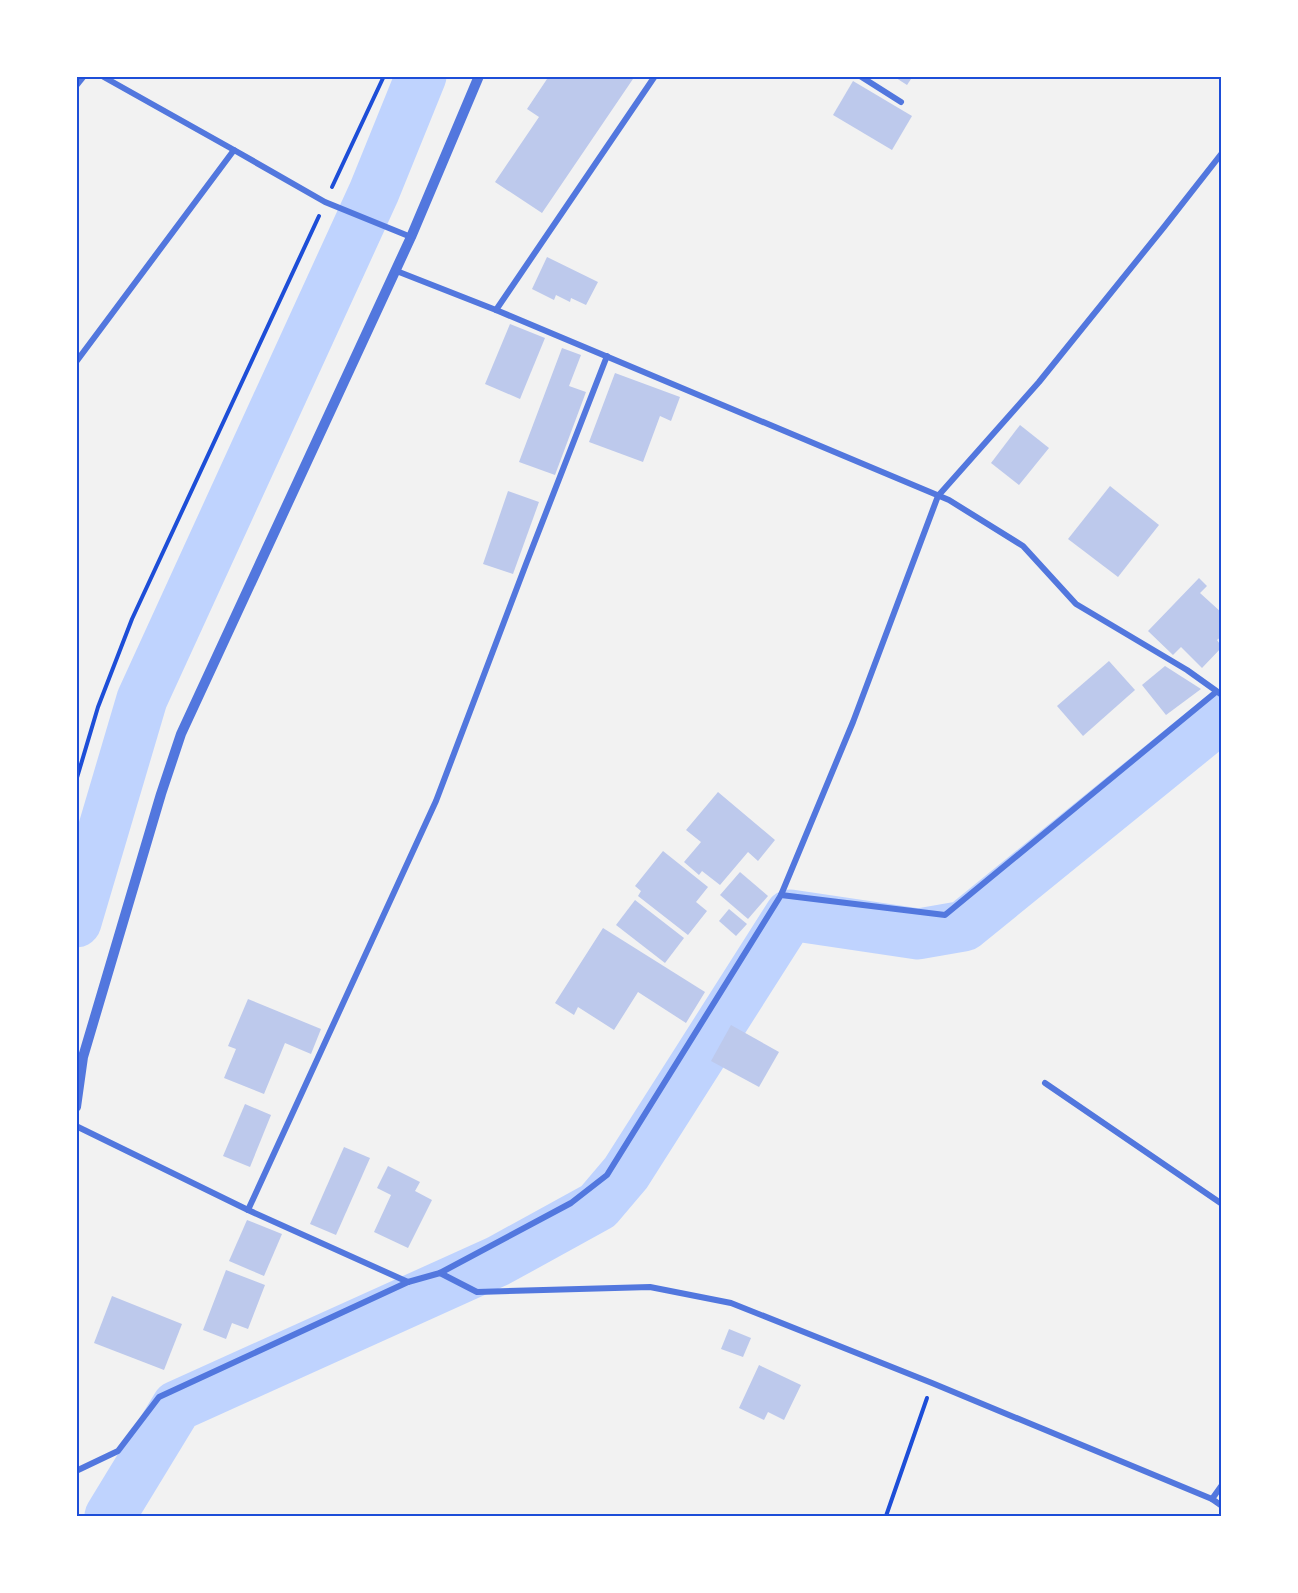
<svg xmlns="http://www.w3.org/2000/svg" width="1298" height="1593" viewBox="0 0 1298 1593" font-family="'Golos Text',sans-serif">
  <rect width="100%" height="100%" fill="#f2f2f2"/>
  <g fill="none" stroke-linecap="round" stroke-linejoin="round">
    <g stroke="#bfd3fe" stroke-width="51">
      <path d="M76,922l66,-223 232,-507 47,-116"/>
      <path d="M110,1516l67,-110 321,-145 100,-55 28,-33 164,-258 128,19 46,-8 256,-208 2,1"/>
    </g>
  </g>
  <g fill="#bdc9ec">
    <path d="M549,76h86l-93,137 -47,-31 44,-65 -12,-8z"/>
    <path d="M893,76h20l-6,9z"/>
    <path d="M853,81l59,35 -20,34 -59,-35z"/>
    <path d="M547,257l51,25 -12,23 -15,-7 -1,4 -14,-7 -2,5 -22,-11z"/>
    <path d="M510,324l35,14 -25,61 -35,-15z"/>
    <path d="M562,348l19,7 -12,31 17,6 -31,83 -36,-13z"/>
    <path d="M615,373l65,24 -9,24 -11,-5 -17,46 -54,-20z"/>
    <path d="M1020,425l29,23 -30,37 -28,-22z"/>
    <path d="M1110,486l49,39 -41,52 -50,-38z"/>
    <path d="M508,491l31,11 -26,72 -30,-10z"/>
    <path d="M1199,578l8,8 -7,7 22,20v23l-5,4 5,7 -20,21 -21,-21 -8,8 -25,-24z"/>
    <path d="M1109,661l26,29 -52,46 -26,-30z"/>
    <path d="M1165,666l36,23 -35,26 -24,-30z"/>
    <path d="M718,792l57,48 -17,21 -10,-9 -28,33 -18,-14 -3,4 -15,-13 17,-20 -15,-12z"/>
    <path d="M663,851l45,36 -12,15 11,9 -19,24 -50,-39 3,-5 -6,-5z"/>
    <path d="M740,872l28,24 -20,23 -28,-24z"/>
    <path d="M635,900l49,38 -19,25 -49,-38z"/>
    <path d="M729,909l18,15 -11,12 -17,-15z"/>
    <path d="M603,928l102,64 -19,31 -48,-31 -24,38 -36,-23 -4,8 -19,-12z"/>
    <path d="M248,999l73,30 -10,25 -26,-11 -21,51 -40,-16 12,-29 -8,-3z"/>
    <path d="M731,1025l48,27 -20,35 -48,-26z"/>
    <path d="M245,1104l26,11 -21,52 -27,-11z"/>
    <path d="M344,1147l26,11 -34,77 -26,-11z"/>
    <path d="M388,1166l32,16 -5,9 17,9 -24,48 -34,-16 17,-37 -14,-7z"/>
    <path d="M247,1220l35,14 -18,42 -35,-15z"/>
    <path d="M226,1270l39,15 -17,44 -16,-6 -6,16 -23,-9z"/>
    <path d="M112,1296l70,28 -18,46 -70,-27z"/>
    <path d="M729,1329l22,9 -8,19 -22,-8z"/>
    <path d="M759,1365l42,20 -17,35 -16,-8 -4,8 -25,-12z"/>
  </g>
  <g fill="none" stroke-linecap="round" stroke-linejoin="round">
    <g stroke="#1d4ed8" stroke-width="4">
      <path d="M332,187l52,-111"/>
      <path d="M76,781l22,-74 34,-88 187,-403"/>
      <path d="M886,1516l41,-118"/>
    </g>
    <g stroke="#5277de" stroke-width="6">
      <path d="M102,76l132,74"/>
      <path d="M860,76l41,26"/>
      <path d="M76,86l8,-10"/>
      <path d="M394,270l102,40 453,190 74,46 53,58 111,66 35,25"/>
      <path d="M496,310l159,-234"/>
      <path d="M76,362l158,-212 91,52 86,35"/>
      <path d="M781,895l72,-173 85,-226 101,-114 125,-155 58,-74"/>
      <path d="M1045,1083l177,121"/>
      <path d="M76,1126l172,84 160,72"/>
      <path d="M248,1210l188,-409 90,-237 81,-208"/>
      <path d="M440,1273l37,19 173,-5 81,16 201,80 280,116 10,7"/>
      <path d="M76,1471l42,-20 41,-54 249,-115 32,-9 131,-70 36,-28 174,-280 164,20 271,-223"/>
      <path d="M1212,1499l10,-14"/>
    </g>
    <path stroke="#5277de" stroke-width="10" d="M76,1107l7,-50 78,-263 20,-60 230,-497 68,-161"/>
  </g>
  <rect width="1298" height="1593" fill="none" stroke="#ffffff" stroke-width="156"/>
  <rect x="78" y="78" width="1142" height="1437" fill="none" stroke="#1d4ed8" stroke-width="2"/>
</svg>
